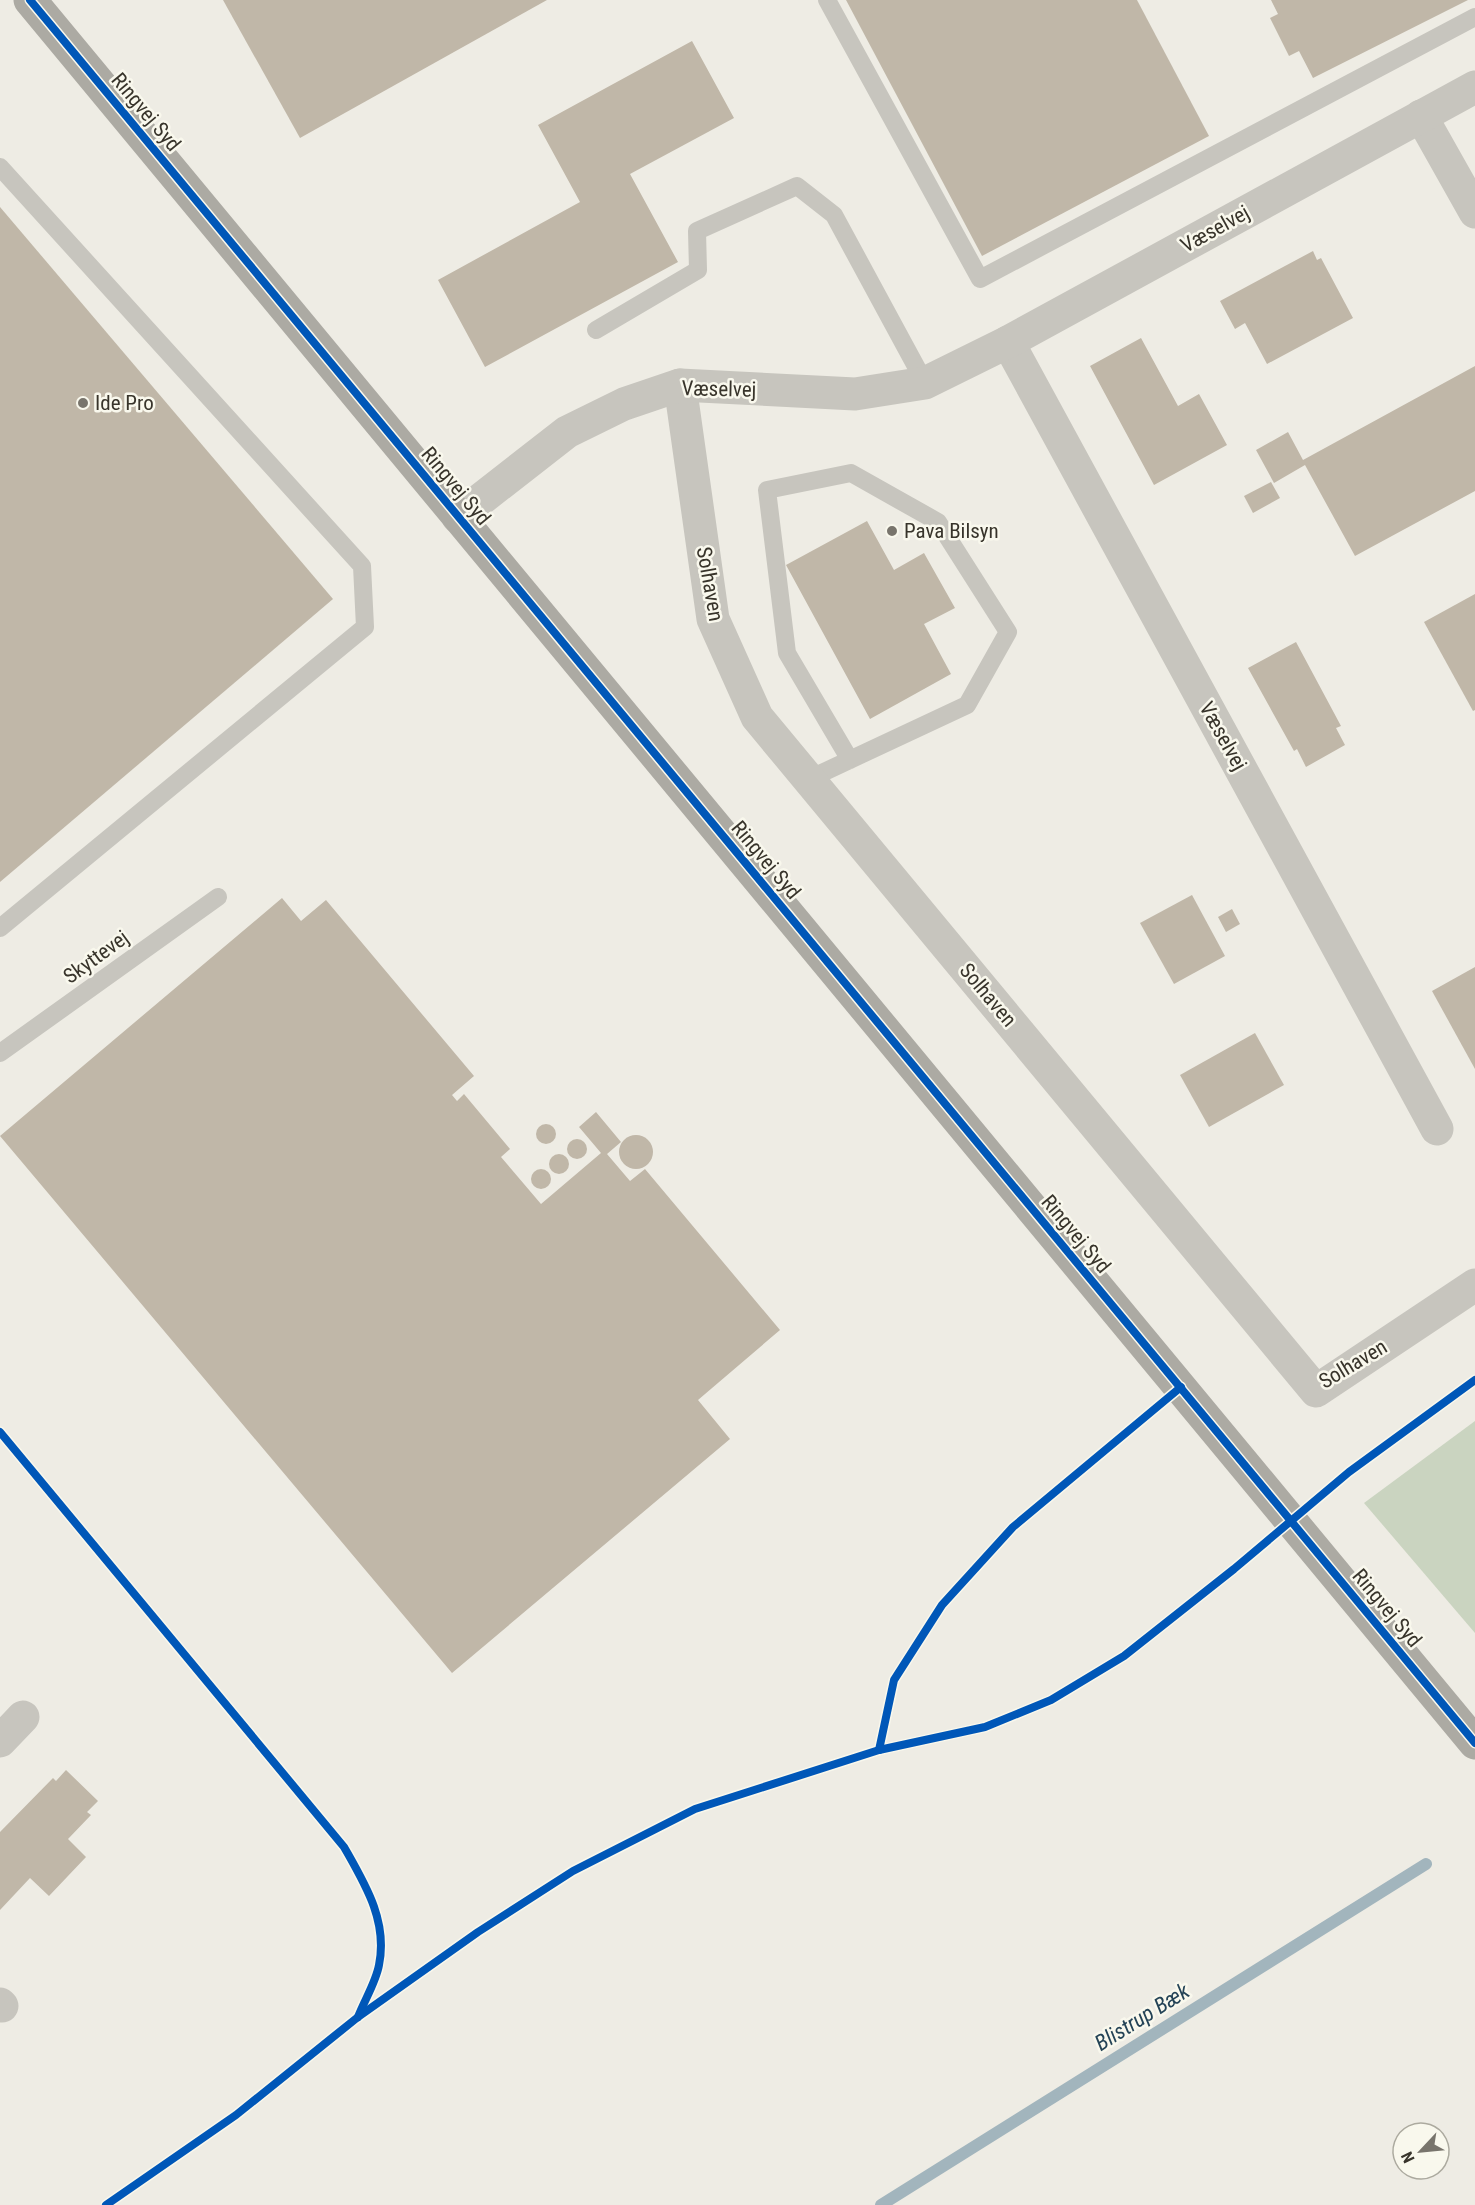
<svg xmlns="http://www.w3.org/2000/svg" width="1475" height="2205" viewBox="0 0 1475 2205" font-family="'Roboto Condensed',sans-serif">
  <rect width="100%" height="100%" fill="#eeece4"/>
  <path fill="#cad4c0" d="M1475,1421v212l-111,-130z"/>
  <g fill="none" stroke-linecap="round" stroke-linejoin="round">
    <path stroke="#a2b5bd" stroke-width="12" d="M881,2205l545,-341"/>
  </g>
  <g fill="#c0b7a8">
    <path d="M223,0h324l-247,138z"/>
    <path d="M846,0h291l72,136 -227,120z"/>
    <path d="M1271,0h197l-155,78 -14,-27 -10,5 -19,-38 8,-4z"/>
    <path d="M692,41l42,77 -104,56 48,88 -193,105 -47,-87 142,-78 -42,-77z"/>
    <path d="M0,207l333,392 -333,283z"/>
    <path d="M1313,251l4,9 4,-2 32,60 -86,46 -22,-41 -10,6 -15,-28z"/>
    <path d="M1141,338l37,68 21,-12 28,51 -73,40 -64,-119z"/>
    <path d="M1475,366v125l-120,65 -50,-91 -31,18 -18,-33 32,-18 15,28z"/>
    <path d="M1271,482l9,16 -27,15 -9,-17z"/>
    <path d="M867,521l27,49 30,-17 31,55 -31,16 27,50 -81,45 -84,-154z"/>
    <path d="M1475,594v116l-2,1 -49,-89z"/>
    <path d="M1296,642l45,84 -5,2 9,17 -39,22 -9,-18 -3,2 -46,-83z"/>
    <path d="M1192,895l33,61 -51,28 -34,-61z"/>
    <path d="M282,898l19,23 25,-21 148,176 -22,19 5,6 7,-7 46,55 -9,8 40,47 60,-51 -22,-26 17,-15 25,30 -14,12 23,27 15,-12 135,161 -82,70 32,39 -278,234 -452,-537z"/>
    <path d="M1232,909l8,15 -14,8 -8,-15z"/>
    <path d="M1475,967v102l-43,-78z"/>
    <path d="M1255,1033l29,52 -75,42 -29,-52z"/>
    <circle cx="546" cy="1134" r="10"/>
    <circle cx="636" cy="1152" r="17"/>
    <circle cx="577" cy="1149" r="10"/>
    <circle cx="559" cy="1164" r="10"/>
    <circle cx="541" cy="1179" r="10"/>
    <path d="M66,1770l32,31 -11,11 4,3 -23,24 18,18 -37,39 -19,-18 -30,32v-78l53,-54 3,3z"/>
  </g>
  <g fill="none" stroke-linecap="round" stroke-linejoin="round">
    <g stroke="#c7c5be" stroke-width="18">
      <path d="M827,0l153,279 495,-262"/>
      <path d="M0,167l362,399 3,61 -365,301"/>
      <path d="M596,330l102,-60 -1,-39 100,-45 37,29 91,168"/>
      <path d="M809,779l158,-74 41,-73 -70,-110 -87,-49 -84,17 20,163 63,107"/>
      <path d="M0,1053l218,-156"/>
    </g>
    <g stroke="#c7c5be" stroke-width="33">
      <path d="M1421,116l54,96"/>
      <path d="M1008,342l429,787"/>
      <path d="M680,385l33,234 44,98 559,674 159,-106"/>
      <path d="M458,517l109,-85 57,-28 56,-19 175,9 70,-11 83,-41 467,-255"/>
      <path d="M0,1741l23,-24"/>
      <path d="M0,2004l2,2"/>
    </g>
    <path stroke="#acaaa3" stroke-width="33" d="M30,0l1445,1743"/>
    <defs>
      <g id="cycleway">
        <path d="M30,0l1445,1743"/>
        <path d="M0,1432l344,415c21,37 44,74 35,118 -3,17 -15,36 -21,52"/>
        <path d="M879,1750l15,-70 48,-75 71,-78 168,-140"/>
        <path d="M106,2205l130,-90 122,-98 120,-85 95,-61 122,-62 184,-59 106,-23 66,-27 73,-44 110,-87 115,-97 126,-92"/>
      </g>
    </defs>
    <use href="#cycleway" stroke="#f9f8ed" stroke-width="11"/>
    <use href="#cycleway" stroke="#0057b8" stroke-width="8"/>
  </g>
  <g fill="#78746c" stroke="#f9f8ed" stroke-width="2">
    <circle cx="83" cy="403" r="6"/>
    <circle cx="892" cy="531" r="6"/>
  </g>
  <g text-anchor="middle" dominant-baseline="central" stroke-width="5" stroke-linejoin="round" paint-order="stroke">
    <g font-size="21" fill="#38342b" stroke="#f9f8ed">
      <text transform="translate(146 112) rotate(50)">Ringvej Syd</text>
      <text transform="translate(1215 229) rotate(-29)">Væselvej</text>
      <text transform="translate(719 389) rotate(1)">Væselvej</text>
      <text transform="translate(456 486) rotate(50)">Ringvej Syd</text>
      <text transform="translate(710 584) rotate(80)">Solhaven</text>
      <text transform="translate(1223 736) rotate(61)">Væselvej</text>
      <text transform="translate(766 860) rotate(50)">Ringvej Syd</text>
      <text transform="translate(96 957) rotate(-36)">Skyttevej</text>
      <text transform="translate(988 995) rotate(50)">Solhaven</text>
      <text transform="translate(1076 1234) rotate(50)">Ringvej Syd</text>
      <text transform="translate(1353 1364) rotate(-31)">Solhaven</text>
      <text transform="translate(1387 1608) rotate(50)">Ringvej Syd</text>
    </g>
    <g font-size="21" fill="#38342b" stroke="#f9f8ed" text-anchor="start">
      <text x="95" y="403">Ide Pro</text>
      <text x="904" y="531">Pava Bilsyn</text>
    </g>
    <g font-size="22" font-style="italic" fill="#244356" stroke="#f9f8ed">
      <text transform="translate(1142 2017) rotate(-32)">Blistrup Bæk</text>
    </g>
  </g>
  <g transform="translate(1421 2151) rotate(244)"><circle r="28" fill="#f9f8ed" stroke="#acaa9f" stroke-width="1.5"/>
  <path d="M0-4.5L10 22L0 15L-10 22Z" fill="#78746c"/>
  <text y="-9" font-size="16" font-weight="bold" text-anchor="middle" fill="#38342b">N</text>
  </g>
</svg>
